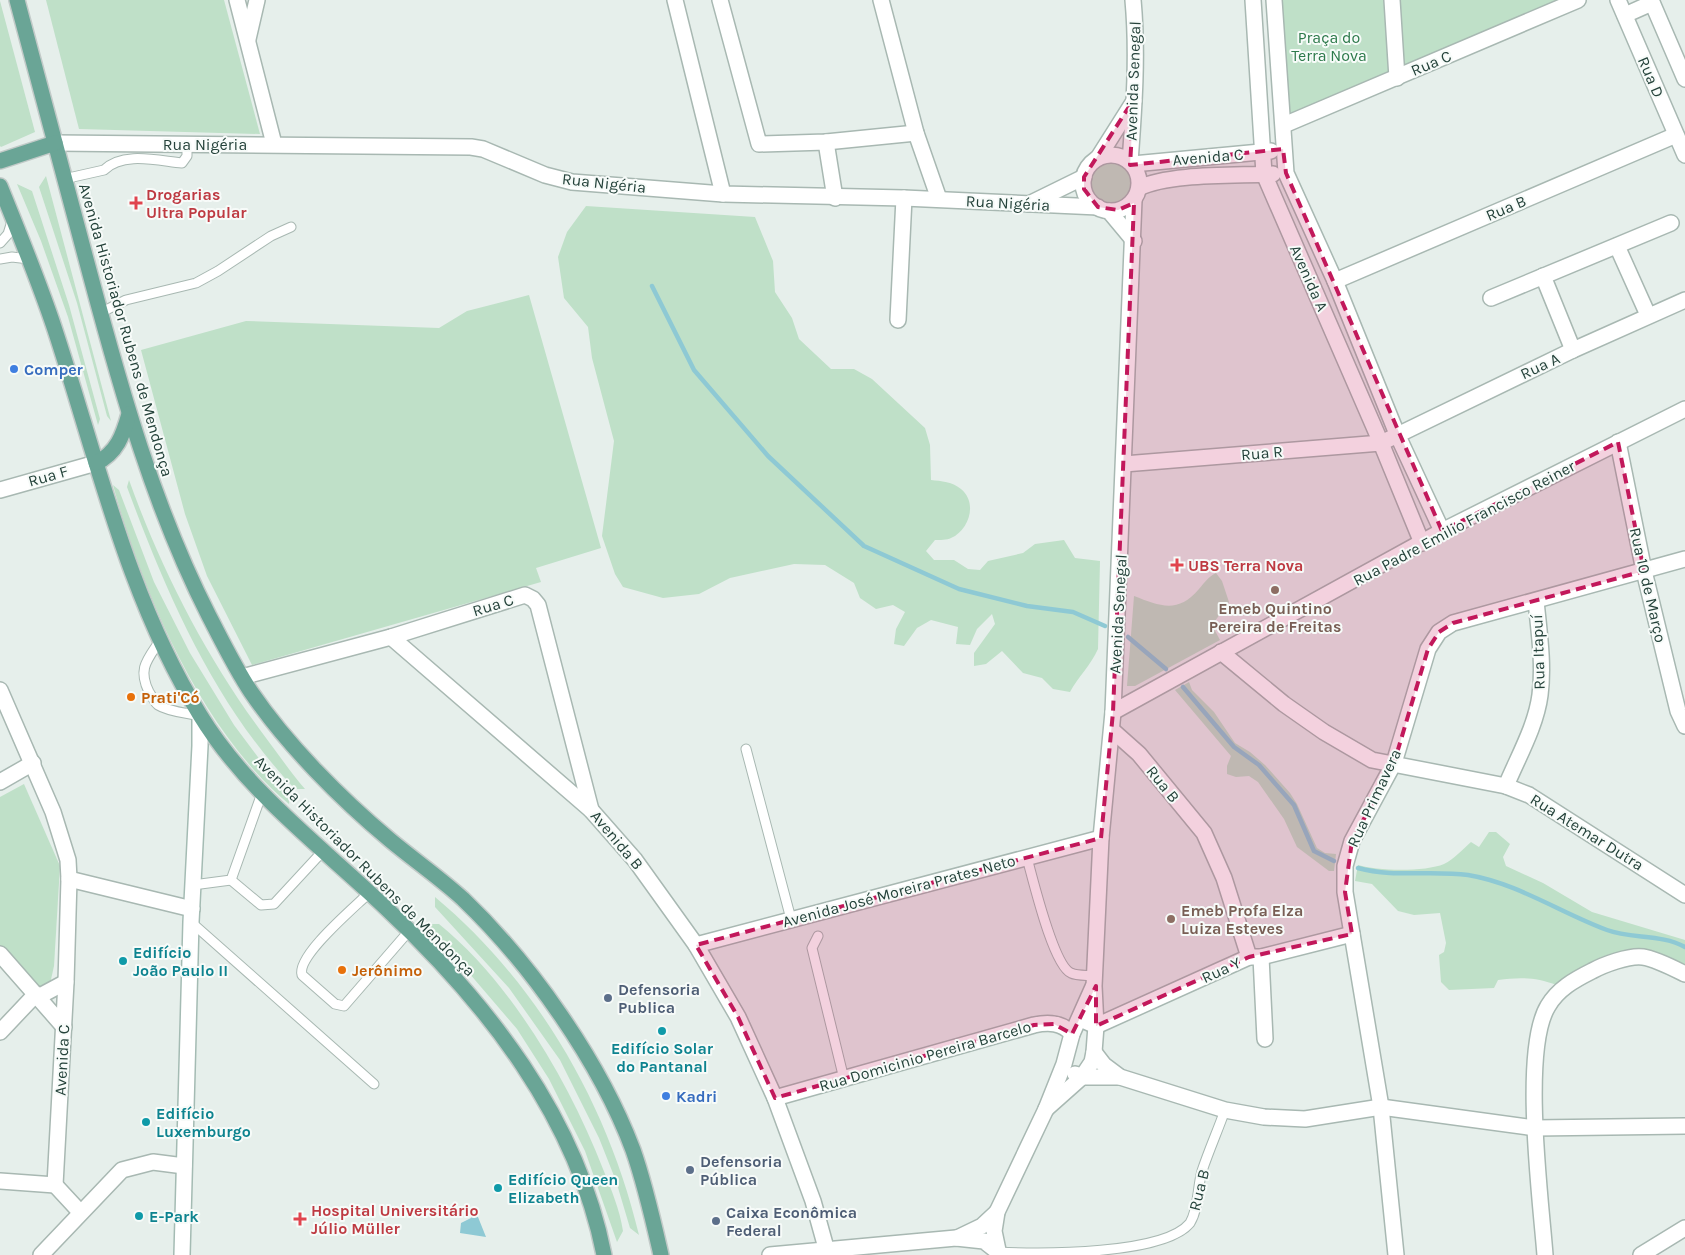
<svg xmlns="http://www.w3.org/2000/svg" width="1685" height="1255" viewBox="0 0 1685 1255" font-family="Karla,sans-serif">
  <rect width="100%" height="100%" fill="#e6efeb"/>
  <g fill="#bfe0c8">
    <path d="M46,0h178l36,134 -181,-5z"/>
    <path d="M1279,0h286l-277,114z"/>
    <path d="M0,1l35,131 -34,15 -1,-1z"/>
    <circle cx="1112" cy="183" r="21"/>
    <path d="M46,176l65,245 -4,-5 -30,-113 -38,-116z"/>
    <path d="M17,184l15,7 37,114 31,114 -2,6 -30,-108 -27,-76z"/>
    <path d="M586,206l169,11 18,44 2,31 17,26 7,21 32,30h23l18,10 53,49 5,17 1,35c10,1 22,2 30,9 17,14 8,41 -10,49 -4,2 -11,2 -16,2l-9,11 8,9h20l14,9 12,1 8,-9 35,-8 12,-9 29,-4 11,18 25,3 -2,88c-7,16 -20,28 -28,43l-17,-3 -11,-11 -19,-5 -21,-22 -16,13 -12,2v-13l21,-29 -3,-10 -15,15 -7,16 -14,-1 2,-17 -27,-7 -14,8 -13,18 -10,-2 2,-15 9,-17 -12,-7 -17,4 -16,-11 -6,-15 -29,-18 -31,-1 -64,14 -31,16 -36,4 -40,-11 -8,-13 -13,-38 12,-95 -22,-83 -4,-31 -24,-29 -6,-41 9,-25z"/>
    <path d="M529,295l72,253 -65,20 5,14 -289,83 -45,-89 -22,-62 -44,-164 105,-29 193,7 28,-17z"/>
    <path d="M129,480c33,92 78,179 137,258 13,17 25,35 39,51h-10c-81,-85 -128,-194 -168,-302z"/>
    <path d="M113,485l6,5 35,92 36,71 44,72 35,47 21,23 -1,9c-87,-72 -147,-212 -176,-319z"/>
    <path d="M1216,573l6,8 7,21 -17,23 8,15 -85,46h-8l7,-90c26,10 44,18 65,-7 6,-7 9,-12 17,-16z"/>
    <path d="M1189,682l3,8 22,22 21,31 15,9 15,13 25,28 7,11 20,44 8,5 11,1 -2,17h-5l-32,-24 -13,-28 -26,-37 -9,-6 -13,1 -9,-3v-8l4,-10 -56,-66z"/>
    <path d="M24,784l36,82 -6,100 -4,18 -7,5 -14,-9 -29,-34v-149z"/>
    <path d="M1489,832h7l14,12 -7,13 3,9 37,17 49,29 93,28v28c-18,-5 -37,-13 -56,-15 -25,-4 -53,18 -72,32 -22,-8 -37,-8 -59,-5l-4,8 -45,2 -8,-8 -2,-27 5,-3 2,-9 -6,-30 -26,2 -16,-4 -26,-27 -17,-3 3,-16c19,6 67,7 86,-1 10,-5 19,-15 27,-22l8,5z"/>
    <path d="M435,897c103,86 173,208 204,338l-9,-7 -14,-47 -17,-43 -39,-78 -51,-72 -74,-81z"/>
    <path d="M427,924h12c72,58 131,160 164,245 8,20 17,41 20,62l-6,11 -32,-91 -36,-72 -32,-50z"/>
  </g>
  <path fill="#8ec9d4" d="M476,1212l10,25 -26,-4 1,-10 10,-5 1,-5z"/>
  <g fill="none" stroke-linecap="round" stroke-linejoin="round">
    <g stroke="#8ec9d4" stroke-width="4.5">
      <path d="M652,286l42,84 74,86 96,90 95,43 68,17 46,6 32,14"/>
      <path d="M1128,637l38,32"/>
      <path d="M1183,687l51,60 25,18 35,40 20,46 20,10"/>
      <path d="M1358,868c36,10 73,2 110,7 49,8 93,38 139,55 24,9 55,4 78,17"/>
    </g>
    <defs>
      <g id="lane">
        <path d="M64,179l40,-9c19,-19 55,-9 78,-7l5,-7v-12"/>
        <path d="M0,243l8,-9 5,-16"/>
        <path d="M0,259l12,-2 17,2"/>
        <path d="M100,313l26,-13 70,-17 22,-12 53,-35 20,-9"/>
        <path d="M161,639c-13,20 -24,29 -12,53 3,4 5,10 9,13 11,7 30,8 42,11"/>
        <path d="M746,749l45,170"/>
        <path d="M1027,858c6,21 26,107 44,115 6,3 17,2 24,3"/>
        <path d="M231,880l30,25 13,-1 49,-53"/>
        <path d="M193,885l38,-5 31,-87"/>
        <path d="M369,893c-14,14 -73,63 -67,82l33,29 9,2 65,-75"/>
        <path d="M191,922l183,162"/>
        <path d="M818,936l-6,12 32,131"/>
        <path d="M998,1252c44,2 166,3 192,-29 9,-15 7,-35 12,-52 7,-21 16,-41 23,-61"/>
      </g>
      <g id="street">
        <path d="M237,0l37,144"/>
        <path d="M675,0l48,194"/>
        <path d="M720,0l39,144 67,-2 90,-9"/>
        <path d="M881,0l35,133 23,66"/>
        <path d="M1253,0l11,174 117,269 41,100"/>
        <path d="M1274,0l12,173 49,108 62,153 45,97"/>
        <path d="M1392,0l5,78"/>
        <path d="M1618,0l67,155"/>
        <path d="M1651,0l34,79"/>
        <path d="M1625,15l27,-12"/>
        <path d="M248,39l9,-39"/>
        <path d="M1284,125l294,-125"/>
        <path d="M826,142l9,56"/>
        <path d="M55,143l416,4 12,2 62,26 27,7 151,12 181,4 194,9"/>
        <circle cx="1111" cy="183" r="28"/>
        <path d="M1098,158l36,-57"/>
        <path d="M1130,162c4,-54 8,-108 3,-162"/>
        <path d="M1133,164l138,-13"/>
        <path d="M1139,188c30,-15 98,-12 134,-14"/>
        <path d="M1029,204l55,-27"/>
        <path d="M1109,211l25,30"/>
        <path d="M1617,246l31,69"/>
        <path d="M1543,276l30,74"/>
        <path d="M1335,281l341,-146"/>
        <path d="M1491,298l180,-75"/>
        <path d="M898,320l6,-122"/>
        <path d="M1618,442l26,129 34,140 7,15"/>
        <path d="M1124,464l257,-21 192,-93 112,-50"/>
        <path d="M0,490l96,-27"/>
        <path d="M391,637l200,173 44,50 61,85 42,72 37,81 38,103 15,54"/>
        <path d="M1221,652l63,52 40,28 48,28 134,26 23,9 156,100"/>
        <path d="M242,677l149,-40 134,-42 8,4 5,6 53,205"/>
        <path d="M0,690l53,122 15,48 1,19 -3,103 -11,203"/>
        <path d="M1113,712l329,-181 243,-122"/>
        <path d="M1112,730l27,24 65,79 20,45 25,79"/>
        <path d="M0,782l33,-19"/>
        <path d="M1506,786c12,-29 30,-60 34,-91 4,-31 -1,-63 -4,-94"/>
        <path d="M69,879l123,30"/>
        <path d="M696,945l405,-107"/>
        <path d="M0,954l64,73"/>
        <path d="M1261,957l4,82"/>
        <path d="M38,997l28,-15"/>
        <path d="M1080,1019l16,7 153,-69h12l91,-23"/>
        <path d="M0,1032l36,-38"/>
        <path d="M1094,1052l10,13 16,12 105,33 39,7 41,2 76,-12 154,21 150,-2"/>
        <path d="M1075,1074l7,3h38"/>
        <path d="M775,1098l259,-73c14,-3 28,-3 38,9"/>
        <path d="M1046,1109l36,-32 10,-15 2,-10 2,-26 -2,-40 7,-148 12,-126 21,-512"/>
        <path d="M0,1181l55,4"/>
        <path d="M55,1185l25,27"/>
        <path d="M957,1238l25,-12 15,-14"/>
        <path d="M41,1255l81,-85 31,-8 31,4"/>
        <path d="M770,1255l186,-17 28,3 14,11"/>
        <path d="M999,1255l-5,-24 3,-19 49,-103 18,-45 8,-30 21,-47"/>
        <path d="M1396,1255l-15,-148 -36,-215v-26l7,-25 42,-78 34,-114 11,-17 14,-9 232,-64"/>
        <path d="M1545,1255c-4,-54 -24,-205 3,-249 10,-17 26,-26 44,-35 11,-6 37,-16 51,-14 13,2 30,11 42,17"/>
        <path d="M1641,1255l44,-27"/>
      </g>
      <path id="secondary" d="M182,1255l9,-333 9,-176v-30"/>
      <g id="primary">
        <path d="M17,0c24,91 48,182 73,274 31,116 64,234 119,342 13,25 26,52 42,76 36,53 90,107 139,148 24,20 50,38 73,59 68,65 137,163 170,251 12,34 20,70 28,105"/>
        <path d="M0,161l55,-18"/>
        <path d="M0,186c19,47 38,93 54,141 43,130 73,270 146,388 47,77 122,132 187,194 100,94 190,208 217,346"/>
        <path d="M96,463c21,-10 27,-28 33,-49"/>
      </g>
    </defs>
    <use href="#lane" stroke="#a8b8b2" stroke-width="11"/>
    <use href="#street" stroke="#a8b8b2" stroke-width="18"/>
    <use href="#secondary" stroke="#a4bbb3" stroke-width="18"/>
    <use href="#primary" stroke="#c2cac8" stroke-width="18"/>
    <use href="#lane" stroke="#fff" stroke-width="9"/>
    <use href="#street" stroke="#fff" stroke-width="15"/>
    <use href="#secondary" stroke="#fff" stroke-width="15"/>
    <use href="#primary" stroke="#6aa596" stroke-width="15"/>
  </g>
  <path fill="#c2185b" fill-opacity="0.2" stroke="#c2185b" stroke-width="4" stroke-dasharray="10 6" stroke-linejoin="round" d="M1134,99l-4,66 153,-16 3,24 156,358 176,-89 26,129 -191,52 -14,9 -11,17 -34,114 -42,78 -7,51 7,42 -103,23 -153,69v-40l-24,48 -18,-10 -20,1 -259,73 -37,-81 -42,-72 405,-107 12,-126 21,-509 -16,7 -20,-3 -14,-18v-12z"/>
  <g fill="#e0444e" stroke="#f7fbf9" stroke-width="2">
    <path d="M133.5 195.5h5v5h5v5h-5v5h-5v-5h-5v-5h5z"/>
    <path d="M1174.5 557.5h5v5h5v5h-5v5h-5v-5h-5v-5h5z"/>
    <path d="M297.5 1211.5h5v5h5v5h-5v5h-5v-5h-5v-5h5z"/>
  </g>
  <g fill="#3f7fe0" stroke="#f7fbf9" stroke-width="2">
    <circle cx="14" cy="369" r="5"/>
    <circle cx="666" cy="1096" r="5"/>
  </g>
  <g fill="#8d6e63" stroke="#f7fbf9" stroke-width="2">
    <circle cx="1275" cy="590" r="5"/>
    <circle cx="1171" cy="919" r="5"/>
  </g>
  <g fill="#e8710a" stroke="#f7fbf9" stroke-width="2">
    <circle cx="131" cy="697" r="5"/>
    <circle cx="342" cy="970" r="5"/>
  </g>
  <g fill="#0f9aa8" stroke="#f7fbf9" stroke-width="2">
    <circle cx="123" cy="961" r="5"/>
    <circle cx="662" cy="1031" r="5"/>
    <circle cx="146" cy="1122" r="5"/>
    <circle cx="498" cy="1188" r="5"/>
    <circle cx="139" cy="1216" r="5"/>
  </g>
  <g fill="#5c6f8a" stroke="#f7fbf9" stroke-width="2">
    <circle cx="608" cy="998" r="5"/>
    <circle cx="690" cy="1170" r="5"/>
    <circle cx="716" cy="1221" r="5"/>
  </g>
  <g text-anchor="middle" dominant-baseline="central" stroke-width="4" stroke-linejoin="round" paint-order="stroke">
    <g font-size="16" fill="#2d7a4b" stroke="#f7fbf9">
      <text x="1329" y="37">Praça do<tspan x="1329" dy="18">Terra Nova</tspan></text>
    </g>
    <g font-size="16" fill="#24423a" stroke="#f7fbf9">
      <text transform="translate(1431 63) rotate(-23)">Rua C</text>
      <text transform="translate(1651 77) rotate(67)">Rua D</text>
      <text transform="translate(1133 81) rotate(-88)">Avenida Senegal</text>
      <text x="205" y="144">Rua Nigéria</text>
      <text transform="translate(1208 157) rotate(-5)">Avenida C</text>
      <text transform="translate(604 183) rotate(6)">Rua Nigéria</text>
      <text transform="translate(1008 203) rotate(3)">Rua Nigéria</text>
      <text transform="translate(1506 208) rotate(-23)">Rua B</text>
      <text transform="translate(1309 278) rotate(66)">Avenida A</text>
      <text transform="translate(126 330) rotate(74)">Avenida Historiador Rubens de Mendonça</text>
      <text transform="translate(1540 366) rotate(-25)">Rua A</text>
      <text transform="translate(1262 453) rotate(-5)">Rua R</text>
      <text transform="translate(48 476) rotate(-16)">Rua F</text>
      <text transform="translate(1464 523) rotate(-28)">Rua Padre Emilio Francisco Reiner</text>
      <text transform="translate(1648 585) rotate(77)">Rua 10 de Março</text>
      <text transform="translate(493 605) rotate(-17)">Rua C</text>
      <text transform="translate(1118 614) rotate(-87)">Avenida Senegal</text>
      <text transform="translate(1538 652) rotate(-92)">Rua Itapuí</text>
      <text transform="translate(1163 784) rotate(51)">Rua B</text>
      <text transform="translate(1374 798) rotate(-65)">Rua Primavera</text>
      <text transform="translate(1587 832) rotate(32)">Rua Atemar Dutra</text>
      <text transform="translate(617 840) rotate(50)">Avenida B</text>
      <text transform="translate(365 866) rotate(45)">Avenida Historiador Rubens de Mendonça</text>
      <text transform="translate(899 891) rotate(-15)">Avenida José Moreira Prates Neto</text>
      <text transform="translate(1221 970) rotate(-25)">Rua Y</text>
      <text transform="translate(925 1056) rotate(-16)">Rua Domicinio Pereira Barcelo</text>
      <text transform="translate(62 1060) rotate(-87)">Avenida C</text>
      <text transform="translate(1199 1190) rotate(-76)">Rua B</text>
    </g>
    <g font-size="16" font-weight="bold" fill="#be3a42" stroke="#f7fbf9" text-anchor="start">
      <text x="146" y="194">Drogarias<tspan x="146" dy="18">Ultra Popular</tspan></text>
      <text x="1188" y="565">UBS Terra Nova</text>
      <text x="311" y="1210">Hospital Universitário<tspan x="311" dy="18">Júlio Müller</tspan></text>
    </g>
    <g font-size="16" font-weight="bold" fill="#366cbe" stroke="#f7fbf9" text-anchor="start">
      <text x="24" y="369">Comper</text>
      <text x="676" y="1096">Kadri</text>
    </g>
    <g font-size="16" font-weight="bold" fill="#785e54" stroke="#f7fbf9">
      <text x="1275" y="608">Emeb Quintino<tspan x="1275" dy="18">Pereira de Freitas</tspan></text>
      <text x="1181" y="910" text-anchor="start">Emeb Profª Elza<tspan x="1181" dy="18">Luiza Esteves</tspan></text>
    </g>
    <g font-size="16" font-weight="bold" fill="#c56008" stroke="#f7fbf9" text-anchor="start">
      <text x="141" y="697">Prati'Có</text>
      <text x="352" y="970">Jerônimo</text>
    </g>
    <g font-size="16" font-weight="bold" fill="#0d838f" stroke="#f7fbf9" text-anchor="start">
      <text x="133" y="952">Edifício<tspan x="133" dy="18">João Paulo II</tspan></text>
      <text x="662" y="1048" text-anchor="middle">Edifício Solar<tspan x="662" dy="18">do Pantanal</tspan></text>
      <text x="156" y="1113">Edifício<tspan x="156" dy="18">Luxemburgo</tspan></text>
      <text x="508" y="1179">Edifício Queen<tspan x="508" dy="18">Elizabeth</tspan></text>
      <text x="149" y="1216">E-Park</text>
    </g>
    <g font-size="16" font-weight="bold" fill="#4e5e75" stroke="#f7fbf9" text-anchor="start">
      <text x="618" y="989">Defensoria<tspan x="618" dy="18">Publica</tspan></text>
      <text x="700" y="1161">Defensoria<tspan x="700" dy="18">Pública</tspan></text>
      <text x="726" y="1212">Caixa Econômica<tspan x="726" dy="18">Federal</tspan></text>
    </g>
  </g>
</svg>
